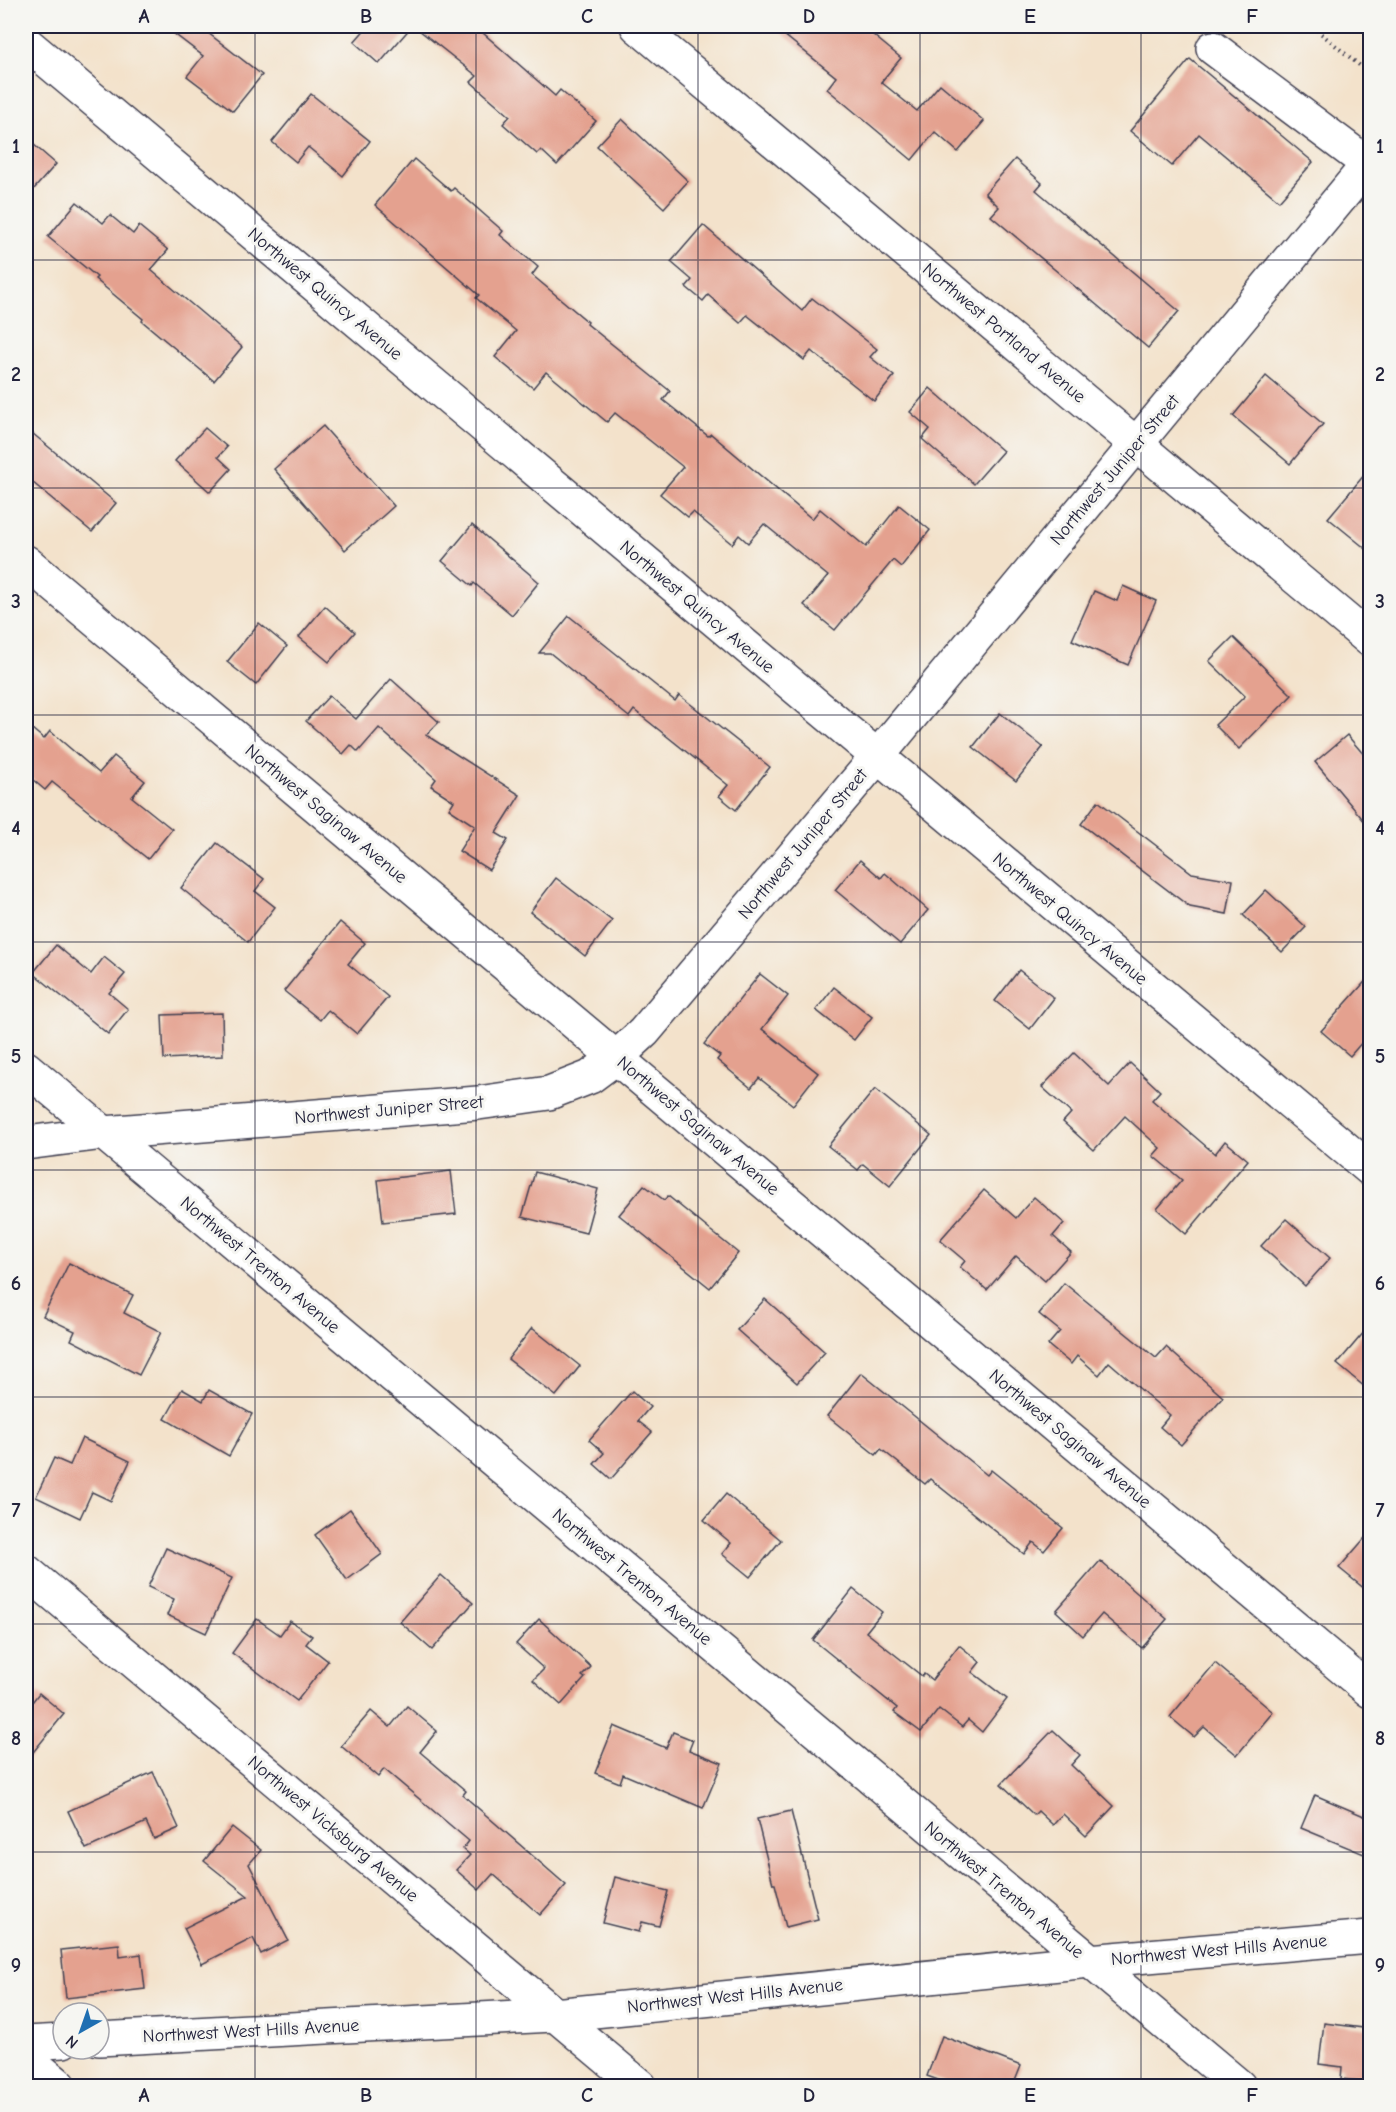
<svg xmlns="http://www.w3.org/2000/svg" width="1396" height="2112" viewBox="0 0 1396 2112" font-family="'Comic Neue',sans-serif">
  <rect width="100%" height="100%" fill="#f6f6f2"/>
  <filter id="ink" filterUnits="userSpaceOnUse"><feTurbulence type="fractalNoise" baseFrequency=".0167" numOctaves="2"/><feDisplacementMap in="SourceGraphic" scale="12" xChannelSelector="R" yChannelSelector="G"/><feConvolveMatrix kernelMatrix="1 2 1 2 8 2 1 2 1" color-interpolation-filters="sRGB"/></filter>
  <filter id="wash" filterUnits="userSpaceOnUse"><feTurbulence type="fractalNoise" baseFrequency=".008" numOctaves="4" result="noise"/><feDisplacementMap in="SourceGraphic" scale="24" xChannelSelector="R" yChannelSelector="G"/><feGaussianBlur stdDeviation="1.35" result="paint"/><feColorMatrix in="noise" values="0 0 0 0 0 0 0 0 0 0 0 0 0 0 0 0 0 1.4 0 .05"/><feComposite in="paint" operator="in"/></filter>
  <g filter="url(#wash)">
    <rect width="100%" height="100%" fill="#f3e2cb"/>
    <g id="blocks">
      <g fill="#e4a18f">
        <path d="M164,26h35l63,49 -29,36 -46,-35 16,-20z"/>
        <path d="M368,26h44l-33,38 -25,-22z"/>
        <path d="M414,26h61l80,70 5,-6 36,31 -39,44 -16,-15 -4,4 -34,-30 7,-8 -39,-34 6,-6z"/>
        <path d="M773,26h89l39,32 -20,24 36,29 23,-27 44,37 -26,31 -23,-20 -23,28 -85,-71 9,-12z"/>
        <path d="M1190,59l123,103 -34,39 -80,-67 -27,32 -42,-35z"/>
        <path d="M311,94l59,47 -27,35 -35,-29 -12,15 -24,-20z"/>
        <path d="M622,119l66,62 -24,27 -67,-62z"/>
        <path d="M26,138l30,26 -30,34z"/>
        <path d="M414,159l37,32 3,-3 49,43 -3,4 38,32 -6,8 56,47 -1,2 83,67 -7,9 45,36 3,-2 101,85 8,-10 46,38 33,-42 31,25 -29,37 -8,-7 -58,70 -31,-25 24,-29 -64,-52 -16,19 -9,-8 -7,9 -39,-32 -5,5 -28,-23 23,-27 -68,-54 -8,9 -61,-50 -13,16 -38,-31 21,-26 -40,-33 3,-3 -104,-90z"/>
        <path d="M1015,159l27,24 -6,7 143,121 -31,37 -157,-132 8,-9 -14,-14z"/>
        <path d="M77,202l26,21 7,-8 23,19 6,-8 29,24 -17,20 91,77 -28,34 -72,-60 1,-2 -48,-40 2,-2 -49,-40z"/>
        <path d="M703,225l99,86 10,-13 65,51 -7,8 24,19 -20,25 -63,-50 -7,9 -57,-45 -7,8 -32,-28 -5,6 -17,-14 6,-7 -21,-18z"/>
        <path d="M1266,376l57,48 -33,40 -57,-48z"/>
        <path d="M930,388l73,63 -29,33 -52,-45 8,-10 -20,-17z"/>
        <path d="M323,426l71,80 -49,44 -71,-81z"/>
        <path d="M26,428l90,75 -24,29 -66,-55z"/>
        <path d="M205,428l22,19 -9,10 13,12 -21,23 -35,-31z"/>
        <path d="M1371,467v86l-43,-35z"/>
        <path d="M472,525l67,57 -27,33 -38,-32 -2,3 -30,-25z"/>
        <path d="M1123,586l33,15 -28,64 -56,-25 22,-49 23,10z"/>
        <path d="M325,606l30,26 -26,30 -30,-25z"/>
        <path d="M569,616l106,85 4,-6 91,72 -34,43 -17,-14 9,-11 -94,-75 -5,7 -79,-64h-11z"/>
        <path d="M259,623l28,23 -31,39 -29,-23z"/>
        <path d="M1233,637l59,58 -53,54 -24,-24 30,-29 -36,-35z"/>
        <path d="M391,679l48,43 -13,13 94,60 -24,38 12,7 -19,30 -30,-19 16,-25 -26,-17 5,-8 -23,-15 5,-7 -57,-51 -21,24 -7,-7 -8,9 -37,-33 23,-25 27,23z"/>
        <path d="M1000,713l43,34 -27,34 -43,-34z"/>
        <path d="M26,724l18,15 6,-8 49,42 15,-17 31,25 -13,16 40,32 -24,30 -96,-77 -7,8 -19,-16z"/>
        <path d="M1347,735l24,28v66l-56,-67z"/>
        <path d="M1098,801l94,72 41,7 -6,34 -37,-7 -109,-83z"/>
        <path d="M217,843l47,36 -9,12 20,16 -27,35 -67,-54z"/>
        <path d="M860,860l21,18 4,-5 43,37 -28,34 -65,-54z"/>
        <path d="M556,878l56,43 -27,35 -55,-44z"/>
        <path d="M1266,890l40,37 -24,25 -39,-37z"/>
        <path d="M340,922l25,21 -17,21 40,33 -31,37 -29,-24 -8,10 -36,-29z"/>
        <path d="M56,945l35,29 13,-17 21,17 -16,19 19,16 -20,25 -75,-61z"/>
        <path d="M1019,970l35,28 -24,31 -35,-28z"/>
        <path d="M760,974l28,22 -26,33 56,44 -25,32 -34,-27 -8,10 -34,-28 3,-4 -16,-12z"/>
        <path d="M1371,975v57l-21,24 -29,-25z"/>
        <path d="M834,987l38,30 -18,23 -38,-30z"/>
        <path d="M222,1013l1,43 -59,3 -2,-44z"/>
        <path d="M1074,1053l35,33 21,-23 30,28 -8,9 63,54 10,-13 23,19 -62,74 -29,-25 25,-29 -29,-24 7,-8 -35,-32 -31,34 -31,-28 8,-9 -29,-26z"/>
        <path d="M875,1089l56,46 -41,51 -27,-22 -5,6 -30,-24z"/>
        <path d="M451,1171l5,43 -73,8 -5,-42z"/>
        <path d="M535,1172l63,17 -12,44 -64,-16z"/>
        <path d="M644,1185l20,15 4,-4 70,57 -28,35 -91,-73z"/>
        <path d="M984,1190l32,28 18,-21 30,26 -11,13 18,16 -26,29 -29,-25 -29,34 -27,-23 5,-6 -25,-21z"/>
        <path d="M1286,1219l44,39 -25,28 -44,-40z"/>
        <path d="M69,1263l64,32 -9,18 37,19 -22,43 -68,-35 4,-9 -32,-15z"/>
        <path d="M1064,1283l92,75 10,-11 57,50 -42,48 -21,-18 10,-12 -61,-53 -10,13 -22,-19 -6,8 -23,-19 12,-14 -21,-17z"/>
        <path d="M765,1299l60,53 -28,31 -60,-53z"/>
        <path d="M1371,1324v68l-34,-28z"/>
        <path d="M532,1328l48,38 -24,30 -48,-37z"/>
        <path d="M861,1373l126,102 4,-5 72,58 -19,23 -11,-9 -9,12 -94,-75 -5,5 -44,-35 -5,6 -49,-39z"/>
        <path d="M182,1389l21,12 6,-11 43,24 -23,42 -64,-37z"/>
        <path d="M632,1391l18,16 -12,14 14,11 -41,47 -17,-15 10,-11 -15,-13z"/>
        <path d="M82,1438l48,23 -19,40 -19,-9 -12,26 -44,-21 18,-39 16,7z"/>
        <path d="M726,1494l55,46 -31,37 -28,-23 9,-11 -27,-23z"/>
        <path d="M350,1509l32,45 -35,26 -32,-45z"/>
        <path d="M1371,1531v63l-32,-26z"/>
        <path d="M166,1548l66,30 -26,55 -39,-18 7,-16 -26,-12z"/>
        <path d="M1100,1561l67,58 -25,29 -40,-34 -19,22 -27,-25z"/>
        <path d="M441,1575l32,28 -41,47 -32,-28z"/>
        <path d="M853,1589l29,23 -16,20 56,44 2,-2 8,6 27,-35 21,17 -8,10 35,27 -25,33 -14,-12 -6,7 -23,-18 -18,23 -27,-20 3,-4 -84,-68z"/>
        <path d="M257,1619l23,16 10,-14 22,15 -6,8 22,17 -31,40 -65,-48z"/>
        <path d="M539,1619l52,48 -9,9 3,2 -24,27 -28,-25 11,-11 -28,-25z"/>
        <path d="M1215,1663l58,49 -36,43 -33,-28 -10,10 -24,-20z"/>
        <path d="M39,1693l25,21 -38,47v-51z"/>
        <path d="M407,1706l30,25 -17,21 46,39 -3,4 103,90 -26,30 -47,-41 -14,16 -23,-20 14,-15 -7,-6 6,-8 -85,-72 -6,8 -37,-31 30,-35 19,16z"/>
        <path d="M614,1726l52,22 7,-16 20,8 -4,10 33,13 -19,45 -80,-34 -3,9 -25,-10z"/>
        <path d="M1053,1730l27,25 -9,10 43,41 -28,30 -23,-22 -10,11 -15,-14 -4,4 -33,-31z"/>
        <path d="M153,1772l26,56 -25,11 -8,-17 -60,27 -18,-38z"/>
        <path d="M1315,1795l56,24v38l-70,-29z"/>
        <path d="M791,1811l27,108 -32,8 -11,-43h-2l-16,-65z"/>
        <path d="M232,1827l29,23 -12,14 39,76 -27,14 -8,-16 -51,26 -18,-36 64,-32 -44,-35z"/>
        <path d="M615,1877l53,14 -9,35 -17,-4 -3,10 -36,-9z"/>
        <path d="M119,1944l1,13 21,-3 4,35 -79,9 -5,-48z"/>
        <path d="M1324,2023l47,6v53l-30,-3 1,-12 -23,-3z"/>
        <path d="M942,2036l79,30 -8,20h-58l-28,-10z"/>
      </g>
    </g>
  </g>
  <g filter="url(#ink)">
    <use href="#blocks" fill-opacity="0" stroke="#413f51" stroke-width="1.5"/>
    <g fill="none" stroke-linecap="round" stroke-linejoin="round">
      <defs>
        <g id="minor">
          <path d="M637,26l733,614"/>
          <path d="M26,43l1344,1126"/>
          <path d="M1213,48l155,116"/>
          <path d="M26,562l1344,1129"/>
          <path d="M26,1068l1213,1018"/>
          <path d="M26,1143l78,-10 374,-30 71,-10 41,-16 27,-20 27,-25 233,-275 493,-595"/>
          <path d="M26,1571l614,515"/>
          <path d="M99,2039l455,-24 535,-54 281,-24"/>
          <path d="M26,2043l37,-2"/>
          <path d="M26,2058l34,28"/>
        </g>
      </defs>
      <use href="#minor" stroke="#413f51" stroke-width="36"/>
      <path stroke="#413f51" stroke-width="4" stroke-dasharray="1.5 4.5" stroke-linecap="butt" d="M1312,26l58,48"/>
      <use href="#minor" stroke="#fff" stroke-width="33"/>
    </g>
  </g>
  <path fill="none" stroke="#22223b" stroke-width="1.5" stroke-opacity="0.55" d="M255,26v2060M476,26v2060M698,26v2060M920,26v2060M1141,26v2060M26,260h1344M26,488h1344M26,715h1344M26,942h1344M26,1170h1344M26,1397h1344M26,1624h1344M26,1852h1344"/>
  <g text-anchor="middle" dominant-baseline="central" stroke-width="6" stroke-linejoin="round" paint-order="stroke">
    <g font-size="18" fill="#22223b" stroke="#f6f6f2">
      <text transform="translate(325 294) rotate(40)">Northwest Quincy Avenue</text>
      <text transform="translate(1004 333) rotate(40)">Northwest Portland Avenue</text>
      <text transform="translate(1115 470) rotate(-50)">Northwest Juniper Street</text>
      <text transform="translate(697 607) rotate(40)">Northwest Quincy Avenue</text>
      <text transform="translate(326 814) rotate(40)">Northwest Saginaw Avenue</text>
      <text transform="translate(803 844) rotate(-50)">Northwest Juniper Street</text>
      <text transform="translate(1070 919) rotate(40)">Northwest Quincy Avenue</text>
      <text transform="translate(389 1110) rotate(-5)">Northwest Juniper Street</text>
      <text transform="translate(698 1126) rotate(40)">Northwest Saginaw Avenue</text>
      <text transform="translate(260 1265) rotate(40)">Northwest Trenton Avenue</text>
      <text transform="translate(1070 1439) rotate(40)">Northwest Saginaw Avenue</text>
      <text transform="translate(632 1577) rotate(40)">Northwest Trenton Avenue</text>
      <text transform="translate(333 1829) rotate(40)">Northwest Vicksburg Avenue</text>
      <text transform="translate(1004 1890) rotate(40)">Northwest Trenton Avenue</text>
      <text transform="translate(1219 1950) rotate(-5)">Northwest West Hills Avenue</text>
      <text transform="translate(735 1996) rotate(-6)">Northwest West Hills Avenue</text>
      <text transform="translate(251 2031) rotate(-3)">Northwest West Hills Avenue</text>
    </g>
  </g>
  <rect width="1396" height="2112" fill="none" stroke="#f6f6f2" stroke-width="66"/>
  <g transform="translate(81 2031) rotate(220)"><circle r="28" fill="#f6f6f2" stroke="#a1a1a9" stroke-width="1.5"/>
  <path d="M0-4.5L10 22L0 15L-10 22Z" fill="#1f6fb2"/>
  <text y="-9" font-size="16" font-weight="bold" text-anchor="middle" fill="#22223b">N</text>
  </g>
  <rect x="33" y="33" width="1330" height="2046" fill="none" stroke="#22223b" stroke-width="2"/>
  <g font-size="20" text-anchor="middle" font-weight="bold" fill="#22223b">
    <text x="144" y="23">A</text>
    <text x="366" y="23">B</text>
    <text x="587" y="23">C</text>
    <text x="809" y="23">D</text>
    <text x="1030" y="23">E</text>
    <text x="1252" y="23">F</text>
    <text x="16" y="153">1</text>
    <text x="1380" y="153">1</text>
    <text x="16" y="381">2</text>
    <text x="1380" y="381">2</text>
    <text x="16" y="608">3</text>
    <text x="1380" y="608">3</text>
    <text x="16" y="835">4</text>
    <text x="1380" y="835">4</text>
    <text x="16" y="1063">5</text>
    <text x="1380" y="1063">5</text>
    <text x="16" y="1290">6</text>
    <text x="1380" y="1290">6</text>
    <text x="16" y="1517">7</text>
    <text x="1380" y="1517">7</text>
    <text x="16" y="1745">8</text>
    <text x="1380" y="1745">8</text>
    <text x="16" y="1972">9</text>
    <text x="1380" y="1972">9</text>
    <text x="144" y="2102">A</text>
    <text x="366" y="2102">B</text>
    <text x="587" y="2102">C</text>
    <text x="809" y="2102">D</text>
    <text x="1030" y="2102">E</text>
    <text x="1252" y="2102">F</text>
  </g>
</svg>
